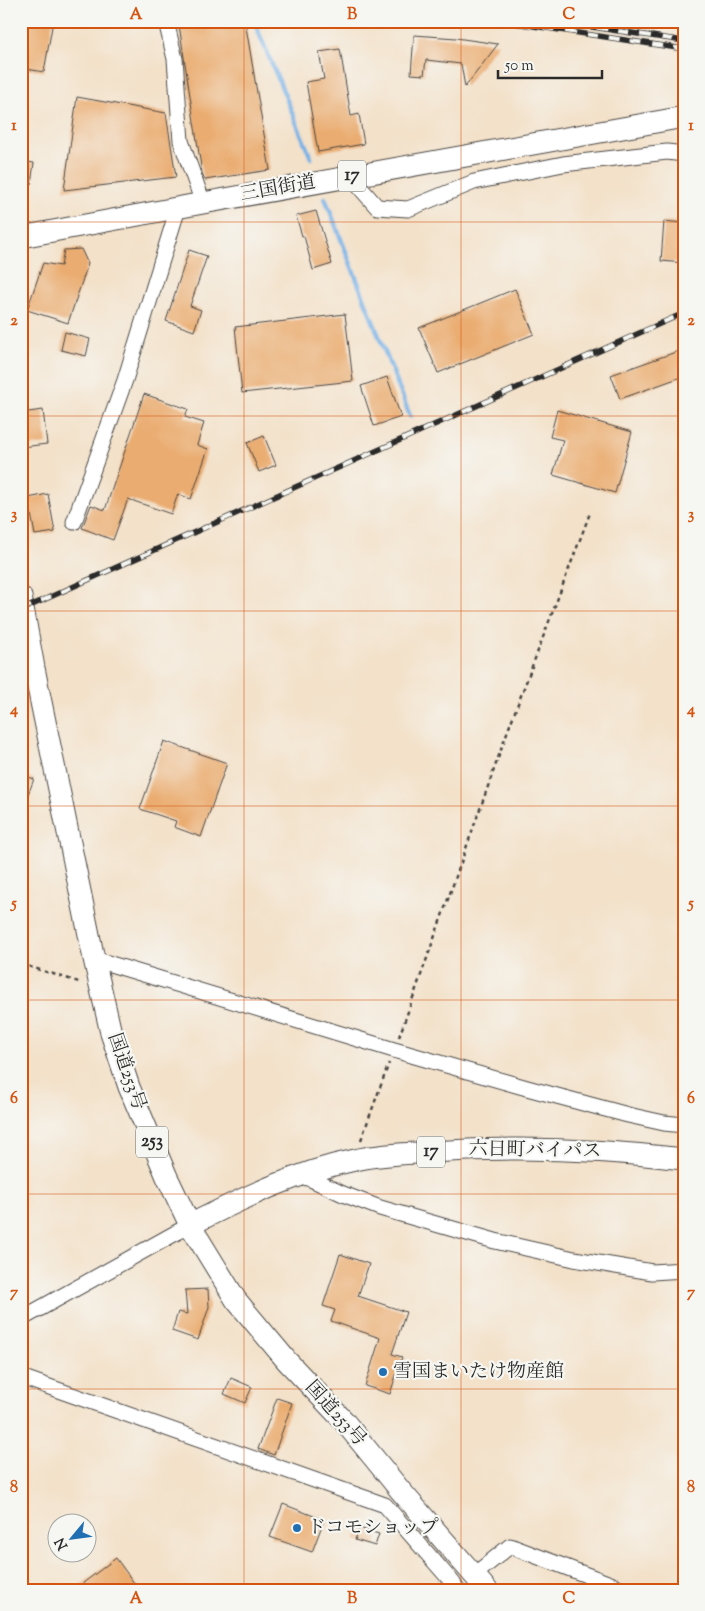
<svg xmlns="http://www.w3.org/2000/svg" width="705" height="1611" viewBox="0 0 705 1611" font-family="'Sorts Mill Goudy','Noto Serif JP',serif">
  <rect width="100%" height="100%" fill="#f6f6f2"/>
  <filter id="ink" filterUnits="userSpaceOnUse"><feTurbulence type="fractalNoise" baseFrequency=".02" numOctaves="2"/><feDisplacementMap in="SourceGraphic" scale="10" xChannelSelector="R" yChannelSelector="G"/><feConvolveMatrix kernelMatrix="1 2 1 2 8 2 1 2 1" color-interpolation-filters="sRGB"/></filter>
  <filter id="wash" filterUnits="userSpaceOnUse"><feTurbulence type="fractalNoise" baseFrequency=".0096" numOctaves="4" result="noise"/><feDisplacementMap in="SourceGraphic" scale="20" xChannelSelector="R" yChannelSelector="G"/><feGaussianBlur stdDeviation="1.12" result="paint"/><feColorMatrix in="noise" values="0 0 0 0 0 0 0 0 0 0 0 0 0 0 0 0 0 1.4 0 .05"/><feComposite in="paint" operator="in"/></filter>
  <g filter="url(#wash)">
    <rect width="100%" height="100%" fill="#f3e1c9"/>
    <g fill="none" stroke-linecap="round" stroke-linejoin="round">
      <g stroke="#75b1e7" stroke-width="4.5">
        <path d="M254,21l57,137"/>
        <path d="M325,198l85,218"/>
      </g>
    </g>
    <g id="blocks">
      <g fill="#eaac6f">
        <path d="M21,21h32l-9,51 -23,-4z"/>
        <path d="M188,21h57l25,149 -65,10 -3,-7 -23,-148 9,-2z"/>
        <path d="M414,35l42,3 42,6 -33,43 -4,-23 -35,-4 -2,15 -13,-1z"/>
        <path d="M340,49l11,67 8,-2 5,30 -46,8 -12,-70 18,-3 -5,-27z"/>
        <path d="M77,97l89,16 10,64 -112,13z"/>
        <path d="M21,161l13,2 -3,21 -10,-1z"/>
        <path d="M316,211l16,53 -19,6 -9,-34h-2l-6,-20z"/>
        <path d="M664,221l20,2v40l-23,-2z"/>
        <path d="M81,249l7,15 -20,59 -41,-13 16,-47 18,3 3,-16z"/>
        <path d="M189,250l18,6 -17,50 11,4 -7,21 -28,-10z"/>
        <path d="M515,289l19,45 -96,39 -19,-45z"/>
        <path d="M345,314l8,67 -111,12 -7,-66z"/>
        <path d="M65,332l25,7 -4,17 -25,-6z"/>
        <path d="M684,349v27l-64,23 -9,-24z"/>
        <path d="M387,377l14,40 -27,9 -13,-40z"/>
        <path d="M144,394l44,15 -3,8 19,6 -7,22 11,4 -17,50 -13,-5 -7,20 -43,-15 -15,41 -31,-12 9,-23 14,5z"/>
        <path d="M43,410l4,34 -25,3 -1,-34z"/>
        <path d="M557,410l75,22 -17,61 -62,-18 10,-35 -13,-3z"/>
        <path d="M264,436l12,29 -17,7 -12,-29z"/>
        <path d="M48,494l7,38 -20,3 -7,-37z"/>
        <path d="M164,741l63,22 -26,74 -27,-10 2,-6 -36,-12z"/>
        <path d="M21,774l13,5 -12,31 -1,-1z"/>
        <path d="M340,1254l29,10 -11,32 48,16 -14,42 10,3 -12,37 -25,-8 15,-48 -49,-17 4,-11 -12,-4z"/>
        <path d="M208,1289l1,18 -11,33 -26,-9 6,-19 9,2 -2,-24z"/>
        <path d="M231,1378l21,9 -7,16 -21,-9z"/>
        <path d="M277,1398l15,5 -18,52 -16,-6z"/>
        <path d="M283,1504l41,16 -12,32 -42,-15z"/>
        <path d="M359,1528l20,6 -4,12 -20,-6z"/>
        <path d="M116,1558l23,32h-65z"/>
      </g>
    </g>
  </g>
  <g filter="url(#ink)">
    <use href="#blocks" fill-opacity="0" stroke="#494643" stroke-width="1"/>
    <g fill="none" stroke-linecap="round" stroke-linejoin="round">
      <defs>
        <g id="minor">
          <path d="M166,21l9,38 6,82 22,62"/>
          <path d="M350,176l27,31 31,2 66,-27 89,-18 104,-12 17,2"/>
          <path d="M74,522l51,-142 53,-172"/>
          <path d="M21,683l13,-15"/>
          <path d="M94,959l300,91 133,38 101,27 36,8 20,2"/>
          <path d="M302,1175l41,19 37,14 115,33 79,18 78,13 32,-2"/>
          <path d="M21,1319l169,-94"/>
          <path d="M21,1377l364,128 68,78 4,7"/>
          <path d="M474,1575l36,-29 116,44"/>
        </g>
        <g id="highway">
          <path d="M21,237l182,-34 481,-86"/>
          <path d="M21,597l13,71 60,291 17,74 18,54 38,90 23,48 46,75 51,61 56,59 57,70 87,100"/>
          <path d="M190,1225c53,-27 107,-53 165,-65 25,-6 51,-6 76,-8 84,-6 169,-3 253,7"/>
        </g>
      </defs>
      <use href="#minor" stroke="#494643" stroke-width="17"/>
      <use href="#highway" stroke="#494643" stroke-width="23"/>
      <g stroke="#494643" stroke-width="2.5" stroke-dasharray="4 4" stroke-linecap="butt">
        <path d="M21,964l61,19"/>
        <path d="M399,1037l109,-307 82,-217"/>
        <path d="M361,1140l28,-77"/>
      </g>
      <use href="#minor" stroke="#fff" stroke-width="15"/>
      <use href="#highway" stroke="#fff" stroke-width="21"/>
      <defs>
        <g id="rail">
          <path d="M500,21l184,28"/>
          <path d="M553,21l131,20"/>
          <path d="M21,610l663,-297"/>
        </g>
      </defs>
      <use href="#rail" stroke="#2b2b2b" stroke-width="5.5"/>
      <use href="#rail" stroke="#f6f6f2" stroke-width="4" stroke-dasharray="11" stroke-linecap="butt"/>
    </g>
  </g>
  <path fill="none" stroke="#d5540f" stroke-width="1" stroke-opacity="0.55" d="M244,21v1569M461,21v1569M21,222h663M21,416h663M21,611h663M21,806h663M21,1000h663M21,1194h663M21,1389h663"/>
  <g fill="#1f6fb2" stroke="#f6f6f2" stroke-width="2">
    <circle cx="383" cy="1372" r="5"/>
    <circle cx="297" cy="1528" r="5"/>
  </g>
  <g text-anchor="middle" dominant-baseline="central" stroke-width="4.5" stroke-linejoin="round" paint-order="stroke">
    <g fill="#f6f6f2" stroke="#686867" stroke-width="1">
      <rect x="338" y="160.5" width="28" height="31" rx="4"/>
      <rect x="136" y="1126.5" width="32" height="31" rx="4"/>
      <rect x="417" y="1136.5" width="28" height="31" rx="4"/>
    </g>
    <g font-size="18" font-weight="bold" fill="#2b2b2b">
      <text x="352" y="176">17</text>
      <text x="152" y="1142">253</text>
      <text x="431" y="1152">17</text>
    </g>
    <g font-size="19" fill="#2b2b2b" stroke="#f6f6f2">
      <text transform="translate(278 189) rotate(-10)">三国街道</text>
      <text transform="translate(126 1072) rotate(71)">国道253号</text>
      <text transform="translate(535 1151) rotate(1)">六日町バイパス</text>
      <text transform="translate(335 1414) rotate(48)">国道253号</text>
    </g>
    <g font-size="19" fill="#2b2b2b" stroke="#f6f6f2" text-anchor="start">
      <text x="393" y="1372">雪国まいたけ物産館</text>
      <text x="307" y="1528">ドコモショップ</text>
    </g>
  </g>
  <rect width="705" height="1611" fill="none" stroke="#f6f6f2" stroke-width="55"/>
  <g transform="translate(72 1538) rotate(241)"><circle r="24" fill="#f6f6f2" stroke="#a5a5a2"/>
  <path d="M0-4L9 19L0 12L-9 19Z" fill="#1f6fb2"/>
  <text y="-8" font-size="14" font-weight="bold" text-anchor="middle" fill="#2b2b2b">N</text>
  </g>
  <path d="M498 70v8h104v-8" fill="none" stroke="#2b2b2b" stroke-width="2.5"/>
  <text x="505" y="70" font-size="15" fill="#2b2b2b" stroke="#f6f6f2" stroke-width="4" paint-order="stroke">50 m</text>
  <rect x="28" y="28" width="650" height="1556" fill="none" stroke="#d5540f" stroke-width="2"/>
  <g font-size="16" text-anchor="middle" font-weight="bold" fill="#d5540f">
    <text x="136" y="19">A</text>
    <text x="352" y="19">B</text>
    <text x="569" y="19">C</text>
    <text x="14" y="130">1</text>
    <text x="691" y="130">1</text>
    <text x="14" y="325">2</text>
    <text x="691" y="325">2</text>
    <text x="14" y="519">3</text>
    <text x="691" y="519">3</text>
    <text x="14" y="714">4</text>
    <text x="691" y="714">4</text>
    <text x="14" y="908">5</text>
    <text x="691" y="908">5</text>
    <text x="14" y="1103">6</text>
    <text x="691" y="1103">6</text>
    <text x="14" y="1297">7</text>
    <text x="691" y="1297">7</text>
    <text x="14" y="1492">8</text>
    <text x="691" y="1492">8</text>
    <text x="136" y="1603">A</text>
    <text x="352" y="1603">B</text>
    <text x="569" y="1603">C</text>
  </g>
</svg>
